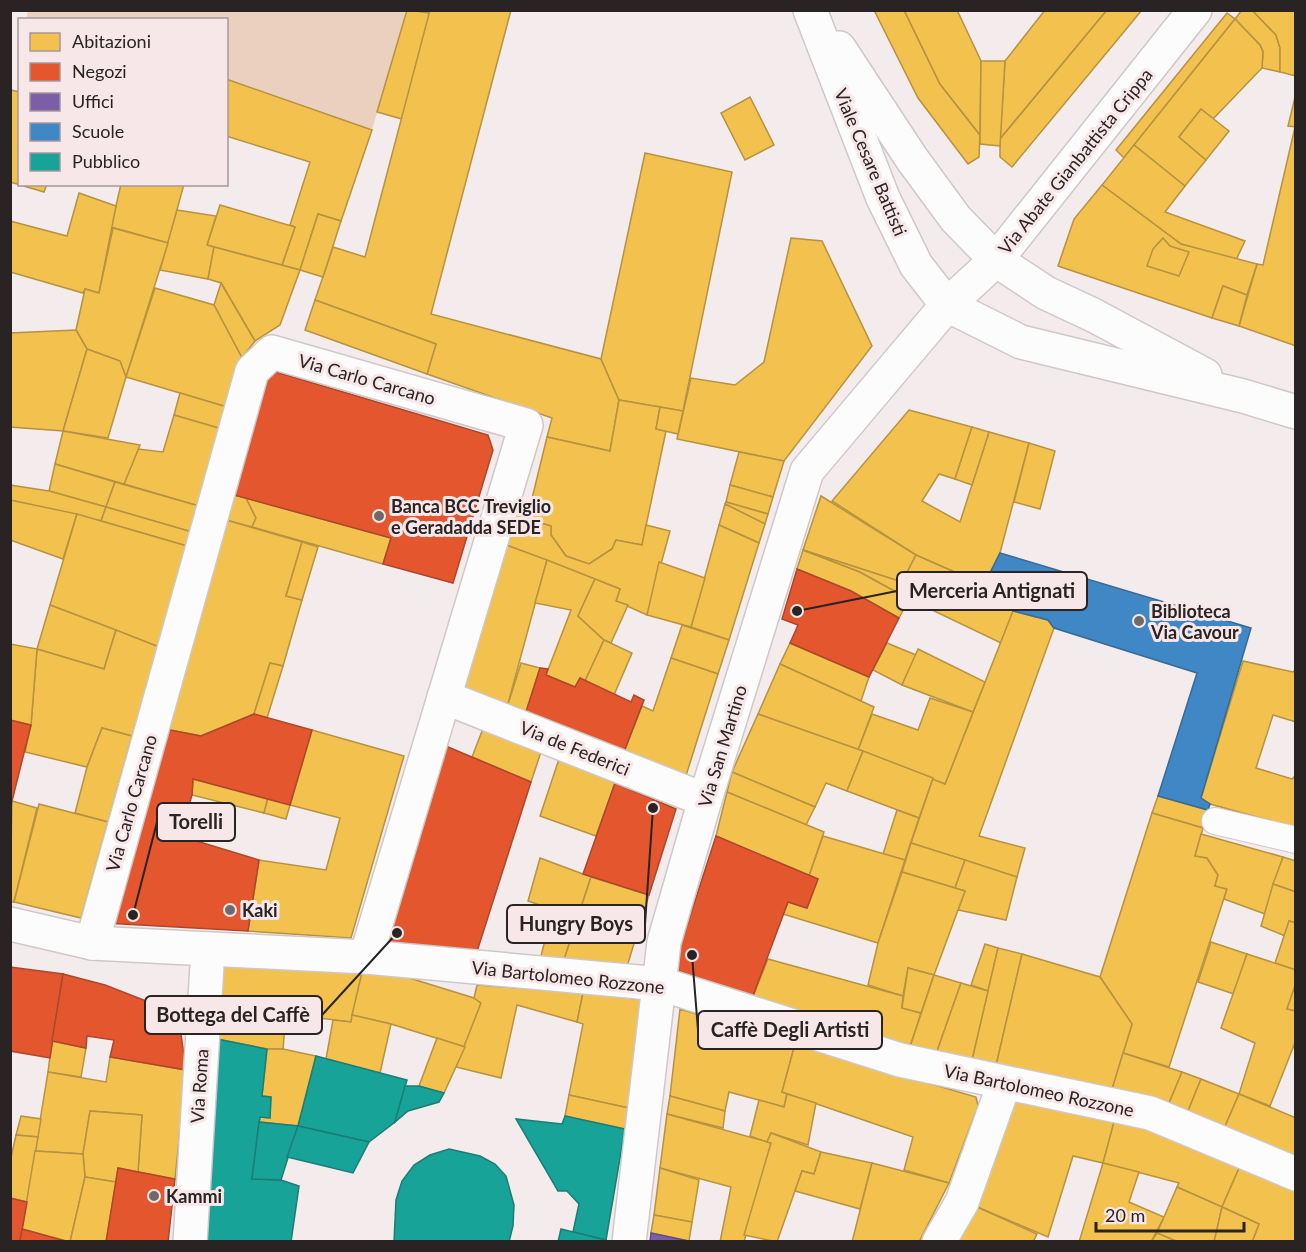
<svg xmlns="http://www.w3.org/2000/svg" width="1306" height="1252" viewBox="0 0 1306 1252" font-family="Lato,sans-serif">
  <rect width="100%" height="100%" fill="#f4ebec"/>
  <path fill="#ebd0c0" d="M28,10l379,1 -35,119 -145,-51 -1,-59h-200z"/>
  <g fill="#f2c14e" stroke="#b69241" stroke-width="1.5">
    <path d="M407,10l23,3 -28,106 -25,-7z"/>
    <path d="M430,10h81l-80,304 170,45 18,41 -9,51 -63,-14 5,-19 -125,-44 9,-30 -121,-44 18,-53 32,10z"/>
    <path d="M874,10h30l36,74 40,51 -1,22 -11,7 -50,-66z"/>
    <path d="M904,10h53l24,51 -1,74 -40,-51z"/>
    <path d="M1045,10h62l-107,129 5,-78z"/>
    <path d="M1107,10h35l-130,157 -12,-10v-18z"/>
    <path d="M1242,10h10l24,25 4,13v24l-18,-4 1,-16 -3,-7 -25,-26z"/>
    <path d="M1252,10l44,1v65l-16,-4v-24l-4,-13z"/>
    <path d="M1227,13l8,6 -111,139 -8,-8z"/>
    <path d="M1235,19l25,26 3,7 -1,16 -49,51 -12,-10 -22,28 27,23 -21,26 -51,-41z"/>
    <path d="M981,61h24l-5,85 -20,-2z"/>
    <path d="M226,79l146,51 -31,91 -23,-7 -18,56 -18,-5 13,-38 -5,-2 20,-63 -84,-26z"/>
    <path d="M11,90l9,2v92h27l-3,8 -34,-10z"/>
    <path d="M1296,93v34l-8,-1z"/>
    <path d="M750,97l24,48 -29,15 -24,-47z"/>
    <path d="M1201,109l28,22 -23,29 -27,-23z"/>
    <path d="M1295,127h1v219l-57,-20 18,-62 6,1z"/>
    <path d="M1134,145l51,41 -20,26 80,29 -9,19 -55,-16 -79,-59z"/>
    <path d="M645,153l87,19 -49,239 -64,-11 -18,-41z"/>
    <path d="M121,184h63l-16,59 -57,-16z"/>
    <path d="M1102,185l79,59 76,20 -10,31 -24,-9 -11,32 -154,-52 16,-47z"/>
    <path d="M79,193l37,13 -17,87 -14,-4 -2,4 -73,-21v-51l57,15z"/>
    <path d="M220,205l75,22 -13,38 -75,-20z"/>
    <path d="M177,210l39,6 -9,29 7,2 -6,32 -48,-9z"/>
    <path d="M318,214l23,7 -18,56 -23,-7z"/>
    <path d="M113,228l55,15 -42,134 -6,-16 -33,-12 -11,-19 9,-41 14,4z"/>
    <path d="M791,238l31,3 50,105 -88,115 -107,-22 14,-61 44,7 29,-23z"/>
    <path d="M1163,238l7,8 19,6 -10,24 -32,-10 6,-17z"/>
    <path d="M214,247l86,23 -20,55 -25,16 -34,-58 -13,-4z"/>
    <path d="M221,283l34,58 -13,17 -28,-53z"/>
    <path d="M1223,286l24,9 -8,31 -27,-8z"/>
    <path d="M155,288l59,17 28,53 -15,49 -101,-30z"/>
    <path d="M315,300l121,44 -9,30 -122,-44z"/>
    <path d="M76,330l11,19 -24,82 -53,-4v-94z"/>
    <path d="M87,349l33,12 6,16 -18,61 -45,-7z"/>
    <path d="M180,393l47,14 -5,22 -48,-14z"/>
    <path d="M619,400l41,7 -4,22 10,2 -24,114 -26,-5 -4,9 -23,15 -23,-8 -15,-21v-9l-24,-7 20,-82 63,14z"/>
    <path d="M660,407l23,4 -5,23 -22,-5z"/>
    <path d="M909,410l63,17 -17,52 -16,-5 -17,27 38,21 29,-90 40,11 -29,110 -16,32 -68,-30 -84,-54z"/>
    <path d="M174,415l48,14 -23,77 -75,-22 14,-35 25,3z"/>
    <path d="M303,425l134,39 -14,51 -134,-39z"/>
    <path d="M972,427l17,5 -17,53 -17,-6z"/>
    <path d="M63,431l77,14 -16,39 -69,-20z"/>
    <path d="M1029,443l26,8 -15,58 -26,-7z"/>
    <path d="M739,452l45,9 -11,36 -43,-12z"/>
    <path d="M55,464l60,18 -9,25 -57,-16z"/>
    <path d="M115,482l84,24 -7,26 -86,-25z"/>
    <path d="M10,485l39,6 57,16 -5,14 -91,-21z"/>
    <path d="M730,485l43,12 -5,17 -42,-12z"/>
    <path d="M234,495l12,3 10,20 -4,9 -26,-7z"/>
    <path d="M821,496l95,59 -14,27 -99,-32z"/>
    <path d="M246,498l145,40 -8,26 -131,-37 4,-9z"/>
    <path d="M10,500l67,14 -14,45 -53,-19z"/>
    <path d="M726,502l42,12 -3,10 -40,-20z"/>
    <path d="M725,504l40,20 -6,19 -40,-18z"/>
    <path d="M106,507l86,25 -5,14 -86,-25z"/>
    <path d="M508,507l21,5 -2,7 24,7v9l15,21 23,8 23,-15 4,-9 26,5 4,-20 24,6 -23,84 -31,-14 4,-12 -122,-47z"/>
    <path d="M77,514l110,32 -28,101 -109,-42z"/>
    <path d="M226,520l76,22 -16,54 16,4 -19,66 -13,-3 -16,51 -53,22 -41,-8z"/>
    <path d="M719,525l40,18 -30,97 -38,-13z"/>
    <path d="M302,542l16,5 -16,53 -16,-4z"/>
    <path d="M498,542l49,18 -41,151 -51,-21z"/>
    <path d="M803,550l57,22 49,27 -10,19 -48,-27 -54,-22z"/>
    <path d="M803,550l99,32 7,17 -49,-27z"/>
    <path d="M916,555l102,45 -17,43 -92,-44 -7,-17z"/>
    <path d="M547,560l48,19 -17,37 26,24 -19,41 -5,-3 -5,9 -29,-12 25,-65 -36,-7z"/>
    <path d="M659,562l46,16 -14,49 -44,-12z"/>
    <path d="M595,579l25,10 -4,12 12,4 -17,38 -7,-3 -26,-24z"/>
    <path d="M50,605l66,25 -12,39 -67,-20z"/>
    <path d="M1013,611l35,9 6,8 -75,208 46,12 -8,29 -106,-34 22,-65 12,6z"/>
    <path d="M682,625l47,15 -11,34 -47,-16z"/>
    <path d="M116,630l43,17 -27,89 -30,-8 -15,39 -62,-15 6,-27 6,-76 67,20z"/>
    <path d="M604,640l28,13 -18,42 -29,-14z"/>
    <path d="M790,643l79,34 -8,24 -81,-37z"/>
    <path d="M887,643l29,12 -14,30 -29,-15z"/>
    <path d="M10,644l27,5 -6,76 -21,-5z"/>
    <path d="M918,649l67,33 -12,30 -71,-27z"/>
    <path d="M671,658l47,16 -34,108 -62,-25 20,-51 11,5z"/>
    <path d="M1243,661l50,11 3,-3v53l-23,-7 -17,53 36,11 4,-4v53l-86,-24 -9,-6z"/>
    <path d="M270,663l13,3 -16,52 -13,-4z"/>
    <path d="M521,663l19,5 -16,50 -18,-7z"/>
    <path d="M780,664l94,43 -16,43 -100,-36z"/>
    <path d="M930,698l43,14 -28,72 -87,-34 14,-36 46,16z"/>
    <path d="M758,714l105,37 -16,40 -21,-8 -11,24 -83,-35z"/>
    <path d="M484,726l57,26 -10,30 -59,-25z"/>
    <path d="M102,728l30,8 -24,86 -33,-9 12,-46z"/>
    <path d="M312,730l92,26 -53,182 -103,-7 11,-71 67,10 14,-52 -50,-13z"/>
    <path d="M863,751l70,27 -14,40 -72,-27z"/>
    <path d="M559,759l56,24 -19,53 -56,-20z"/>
    <path d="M732,772l83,35 -9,18 -79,-33z"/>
    <path d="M193,779l75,19 -4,15 -72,-18z"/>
    <path d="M727,792l97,40 -15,44 -93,-40z"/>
    <path d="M1158,796l50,14 -5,18 -51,-15z"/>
    <path d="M268,798l22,7 -4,14 -22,-6z"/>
    <path d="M12,801l25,7 -23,94h-4z"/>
    <path d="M39,804l69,18 -27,96 -67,-16z"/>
    <path d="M897,810l22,8 -14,42 -22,-6z"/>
    <path d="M1152,813l51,15 -8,28 12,2 11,17 -3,11 12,3 -58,178 -46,-14 9,-29 -32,-47z"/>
    <path d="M1201,834l82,23 -18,57 -41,-15 3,-10 -12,-3 3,-11 -11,-17 -12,-2z"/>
    <path d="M823,836l82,24 -27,83 -95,-29 5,-12 19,6 11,-29 -9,-3z"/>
    <path d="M911,843l54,17 -10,28 -53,-16z"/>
    <path d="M1283,857l13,4v31l-23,-8z"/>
    <path d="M540,858l51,19 -30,92 -23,-1 12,-48 17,4 2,-9 -41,-14z"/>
    <path d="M965,860l52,17 -11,43 -48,-10 7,-19 -10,-3z"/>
    <path d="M902,872l63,19 -31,84 -26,-7 -5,28 -35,-11 10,-42z"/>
    <path d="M591,877l58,18 -24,78 -64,-4z"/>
    <path d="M1273,884l23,8v31l-7,-2 -4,15 -24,-10z"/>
    <path d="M1289,921l7,2v47l-21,-7z"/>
    <path d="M1211,942l36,12 -13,40 -36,-12z"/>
    <path d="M985,944l13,4 -10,43 -17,-6z"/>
    <path d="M998,948l24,6 -27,116 -24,-6z"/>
    <path d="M223,952l141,12 -13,58 -65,-8 -3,35h-16l-50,-10z"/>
    <path d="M1022,954l78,23 32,47 -22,72 -115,-26z"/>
    <path d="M1247,954l49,16v13l-9,26 9,2v29l-26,66 -31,-12 16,-51 -34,-15z"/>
    <path d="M768,959l135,37 -1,12 19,5 -12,37 -156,-54z"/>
    <path d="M364,964l110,34 7,5 -16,44 -74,-23 -39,-9z"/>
    <path d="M908,968l26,7 -13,38 -19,-5z"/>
    <path d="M934,975l27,8 -26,74 -26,-7z"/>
    <path d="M961,983l27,8 -17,73 -36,-7z"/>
    <path d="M1296,983v28l-9,-2z"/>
    <path d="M477,985l106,8 -6,29 -60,-17 -16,73 -45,-11 25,-64 -7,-5z"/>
    <path d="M583,993l62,7 -16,108 -60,-13 14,-71 -6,-2z"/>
    <path d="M680,1009l115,35 -13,48 5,2 -3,13 -55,-15 -4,19 -55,-15z"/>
    <path d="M352,1015l39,9 -11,49 -54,-14 7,-39 18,2z"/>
    <path d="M437,1038l28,9 -21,46 -25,-7z"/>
    <path d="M52,1041l34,7 -5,29 -33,-5z"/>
    <path d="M795,1044l181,53 2,9 -29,77 -45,-13 9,-33 -131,-45z"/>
    <path d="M267,1049h16l33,7 -18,70 -39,-4 1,-5 10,1 1,-21 -9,-1z"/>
    <path d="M1123,1053l59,19 -15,36 -57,-12z"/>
    <path d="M110,1057l76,13 -11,109 -37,-7 4,-57 -52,-4 -7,43 -48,-3 13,-79 58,10z"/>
    <path d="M1182,1072l19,7 -15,37 -19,-8z"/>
    <path d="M1201,1079l38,15 -16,37 -37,-15z"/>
    <path d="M787,1094l29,9 -8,42 -37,-12 -4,9 -17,-6 9,-36 25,7z"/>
    <path d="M1239,1094l57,24v33l-5,9 -68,-29z"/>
    <path d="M569,1095l60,13 -4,21 -60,-13z"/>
    <path d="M670,1096l55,15 -2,17 -56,-14z"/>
    <path d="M1008,1098l106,24 -11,41 -30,-7 -25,81 -80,-34z"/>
    <path d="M90,1111l52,4 -4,57 -20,-4 -2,14 -31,-5 -2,-23z"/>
    <path d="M667,1114l104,29 -27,99h-24l11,-55 -71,-19z"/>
    <path d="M21,1116l20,3 -3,18 -22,-2z"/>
    <path d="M1114,1122l43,8 83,36 -18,41 -45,-20 2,-4 -76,-20z"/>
    <path d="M771,1133l50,19 -7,22 -12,-3 -25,71 -33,-7 27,-92 -4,-1z"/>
    <path d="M16,1135l22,2 -11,65 -17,-4v-36z"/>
    <path d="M35,1151l48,3 2,23 -15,65 -48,-13z"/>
    <path d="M821,1152l51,11 -12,46 -65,-18 7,-20 12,3z"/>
    <path d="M872,1163l77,20 -30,59h-67z"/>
    <path d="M1103,1163l36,9 -10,30 35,15 -13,25h-72z"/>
    <path d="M1240,1166l56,23v53h-44l7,-18 -37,-17z"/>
    <path d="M660,1168l39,12 -7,42 -38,-7z"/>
    <path d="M85,1177l31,5 -10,60h-36z"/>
    <path d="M1177,1187l45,20 -8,35h-36l-21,-9z"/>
    <path d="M968,1203l69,31 -4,8h-83z"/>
    <path d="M1222,1207l37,17 -7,18h-38z"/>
    <path d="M654,1215l38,7 -3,19 -38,-8z"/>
    <path d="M1157,1233l21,9h-27z"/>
  </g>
  <g fill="#e4572e" stroke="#ac472b" stroke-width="1.5">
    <path d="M276,372l212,63 5,15 -40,133 -70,-19 8,-26 -157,-43 34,-117z"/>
    <path d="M797,569l54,22 48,27 -30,59 -79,-34 8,-18 -16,-6z"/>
    <path d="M540,668l8,1 -2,6 29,12 5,-9 51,24 3,-7 10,5 -22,57 -98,-39z"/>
    <path d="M254,714l58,16 -22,75 -97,-26 -1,16 -12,41 79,24 -11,71 -143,-8 55,-195 41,8z"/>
    <path d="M10,720l21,5 -21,84z"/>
    <path d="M441,744l90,38 -57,179 -92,-16z"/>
    <path d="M615,783l61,26 -27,86 -66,-21z"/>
    <path d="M716,836l102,43 -11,29 -19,-6 -35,94 -80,-27z"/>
    <path d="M10,967l53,7 -13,84 -40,-7z"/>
    <path d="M63,974l42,11 62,24 13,18 6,43 -76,-13 4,-17 -27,-4 -1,12 -34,-7z"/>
    <path d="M118,1168l57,11 -7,63h-62z"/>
    <path d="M10,1198l17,4 -7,40h-10z"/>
    <path d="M22,1229l47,13h-49z"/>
  </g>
  <path fill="#7b5ea7" stroke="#624c7f" stroke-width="1.5" d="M651,1233l38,8v1h-39z"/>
  <path fill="#3f88c5" stroke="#386a94" stroke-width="1.5" d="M1000,553l251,75 -50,170 9,6 -2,6 -50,-14 39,-123 -143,-45 -6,-8 -35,-9 5,-11 -34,-15z"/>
  <g fill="#17a398" stroke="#1c7d75" stroke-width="1.5">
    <path d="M217,1039l50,10 -5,47 9,1 -1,21 -10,-1 -8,62 29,1 18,6 -8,56h-87z"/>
    <path d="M316,1056l91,24 -12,42 -26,20 -71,-16z"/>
    <path d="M405,1086h14l25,7 -5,9 -31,9 -13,11z"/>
    <path d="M565,1116l60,13 -19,111 -33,-8 6,-28 -12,-13h-9l-42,-72 46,5z"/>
    <path d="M259,1122l39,4 -17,54 -29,-1z"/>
    <path d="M298,1126l71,16 -16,31 -66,-16z"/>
    <path d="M449,1149l31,7 15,8 11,12 8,29 -1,21 -4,16h-115l2,-42 6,-19 12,-16 16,-10z"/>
    <path d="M561,1229l45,11v2h-48z"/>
  </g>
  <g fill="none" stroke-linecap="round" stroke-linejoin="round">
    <defs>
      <path id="service" d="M1215,821l81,19"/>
      <g id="minor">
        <path d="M444,697l261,103"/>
        <path d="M10,924l82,19 274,14 295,27 239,76 250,53 146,61"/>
        <path d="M92,943l160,-572 20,-19 254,73 -160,532"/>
        <path d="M190,1242l18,-293"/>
        <path d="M629,1242l35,-300 41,-142 102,-329 140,-166 49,-45 199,-250"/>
        <path d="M939,1242l23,-40 42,-118"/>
      </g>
      <g id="tertiary">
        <path d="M810,10l73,188 33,67 31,40 74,37 222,54 53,16"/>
        <path d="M839,48l73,111 44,60 40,41 50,33 47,22 112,60"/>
      </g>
    </defs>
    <use href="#service" stroke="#cfc8c8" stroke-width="28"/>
    <use href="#minor" stroke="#cfc8c8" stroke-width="36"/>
    <use href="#tertiary" stroke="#cfc8c8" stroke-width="36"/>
    <use href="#service" stroke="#fdfcfc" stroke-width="26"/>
    <use href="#minor" stroke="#fdfcfc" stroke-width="33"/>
    <use href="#tertiary" stroke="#fdfcfc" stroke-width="33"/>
  </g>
  <g fill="#706969" stroke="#f8e7e9" stroke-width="2">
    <circle cx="379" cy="516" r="6"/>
    <circle cx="1139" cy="621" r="6"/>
    <circle cx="230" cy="910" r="6"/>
    <circle cx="154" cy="1196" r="6"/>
  </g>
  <g text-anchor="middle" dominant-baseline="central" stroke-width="6" stroke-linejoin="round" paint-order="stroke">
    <g font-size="18" fill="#292323" stroke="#f8e7e9">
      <text transform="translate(1075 161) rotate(-51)">Via Abate Gianbattista Crippa</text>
      <text transform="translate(871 162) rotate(67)">Viale Cesare Battisti</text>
      <text transform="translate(367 379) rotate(16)">Via Carlo Carcano</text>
      <text transform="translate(722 746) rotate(-73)">Via San Martino</text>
      <text transform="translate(575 748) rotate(22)">Via de Federici</text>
      <text transform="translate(131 803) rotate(-74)">Via Carlo Carcano</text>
      <text transform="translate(568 977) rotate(6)">Via Bartolomeo Rozzone</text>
      <text transform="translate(199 1086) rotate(-86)">Via Roma</text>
      <text transform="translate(1039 1090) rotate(12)">Via Bartolomeo Rozzone</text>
    </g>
    <g font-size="18" font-weight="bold" fill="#292323" stroke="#f8e7e9" text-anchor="start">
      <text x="391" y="506">Banca BCC Treviglio<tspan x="391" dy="21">e Geradadda SEDE</tspan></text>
      <text x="1151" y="611">Biblioteca<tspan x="1151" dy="21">Via Cavour</tspan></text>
      <text x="242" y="910">Kaki</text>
      <text x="166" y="1196">Kammi</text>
    </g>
  </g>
  <path fill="none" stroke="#292323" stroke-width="2" d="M797 611L897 591M133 915L157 822M653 808L645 924M397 933L322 1015M692 955L698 1030"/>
  <g fill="#292323" stroke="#f8e7e9" stroke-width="2">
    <circle cx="797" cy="611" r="6"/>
    <circle cx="133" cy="915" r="6"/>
    <circle cx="653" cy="808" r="6"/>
    <circle cx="397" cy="933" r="6"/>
    <circle cx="692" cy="955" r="6"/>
  </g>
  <g fill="#f8e7e9" stroke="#292323" stroke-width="2">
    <rect x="897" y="572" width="190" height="38" rx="6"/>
    <rect x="157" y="803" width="78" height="38" rx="6"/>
    <rect x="507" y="905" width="138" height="38" rx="6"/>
    <rect x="145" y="996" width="177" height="38" rx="6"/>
    <rect x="698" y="1011" width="184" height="38" rx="6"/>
  </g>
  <g font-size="20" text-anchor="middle" font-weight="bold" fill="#292323">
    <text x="992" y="598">Merceria Antignati</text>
    <text x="196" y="829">Torelli</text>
    <text x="576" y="931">Hungry Boys</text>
    <text x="233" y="1022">Bottega del Caffè</text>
    <text x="790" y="1037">Caffè Degli Artisti</text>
  </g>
  <rect width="1306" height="1252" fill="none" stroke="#292323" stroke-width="24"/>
  <rect x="18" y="18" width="210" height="168" fill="#f8e7e9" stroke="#a5999a" stroke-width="1.5"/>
  <rect x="30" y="33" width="30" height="18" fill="#f2c14e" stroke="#a5999a" stroke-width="1.5"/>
  <text x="72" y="48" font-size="18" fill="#292323">Abitazioni</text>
  <rect x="30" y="63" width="30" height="18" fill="#e4572e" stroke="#a5999a" stroke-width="1.5"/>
  <text x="72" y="78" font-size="18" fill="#292323">Negozi</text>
  <rect x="30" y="93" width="30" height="18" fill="#7b5ea7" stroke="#a5999a" stroke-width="1.5"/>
  <text x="72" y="108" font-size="18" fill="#292323">Uffici</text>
  <rect x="30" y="123" width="30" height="18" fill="#3f88c5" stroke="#a5999a" stroke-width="1.5"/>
  <text x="72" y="138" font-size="18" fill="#292323">Scuole</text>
  <rect x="30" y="153" width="30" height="18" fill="#17a398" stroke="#a5999a" stroke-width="1.5"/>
  <text x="72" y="168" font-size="18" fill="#292323">Pubblico</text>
  <path d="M1096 1222v9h148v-9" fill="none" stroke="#292323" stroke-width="3"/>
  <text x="1105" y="1222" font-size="18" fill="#292323" stroke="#f8e7e9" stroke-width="4.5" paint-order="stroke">20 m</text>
</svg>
